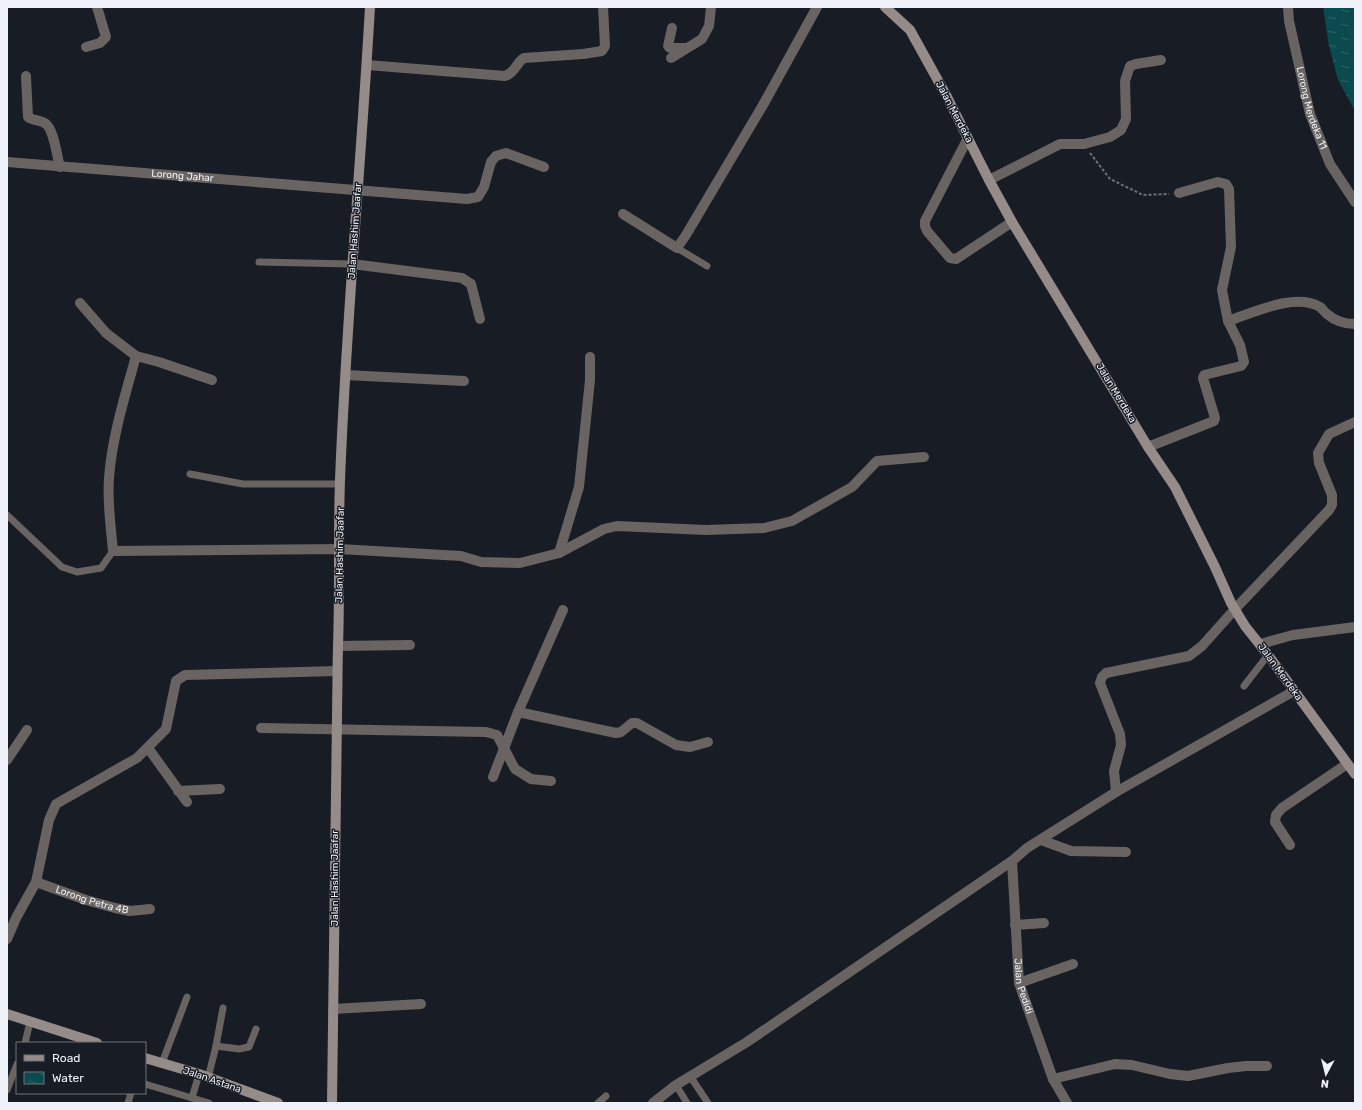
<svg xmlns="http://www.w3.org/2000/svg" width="1362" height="1110" viewBox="0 0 1362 1110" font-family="Rubik,sans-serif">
  <defs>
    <pattern id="water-ripples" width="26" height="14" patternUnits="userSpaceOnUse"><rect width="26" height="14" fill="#0b4a4f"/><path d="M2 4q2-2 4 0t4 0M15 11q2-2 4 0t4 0" fill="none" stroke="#2f6569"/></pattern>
  </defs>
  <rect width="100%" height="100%" fill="#181c24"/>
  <path fill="url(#water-ripples)" d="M1323,7h32v104l-17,-31 -9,-34z"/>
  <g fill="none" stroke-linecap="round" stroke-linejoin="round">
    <path stroke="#6e7279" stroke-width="2" stroke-dasharray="3 2" stroke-linecap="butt" d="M1090,153l20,26 33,16 26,-1"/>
    <g stroke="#696361" stroke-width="7">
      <path d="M677,248l30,18"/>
      <path d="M259,262l93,2"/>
      <path d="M190,474l53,10h97"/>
      <path d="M7,515l55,52 15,5 24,-4 12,-17"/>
      <path d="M1244,686l24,-31"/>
      <path d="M25,1043l5,-21"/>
      <path d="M216,1046l23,3 10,-2 7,-18"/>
      <path d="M162,1063l25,-66"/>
      <path d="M690,1076l18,27"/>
      <path d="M208,1078l8,-32 7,-38"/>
      <path d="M145,1084l47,14 7,-24"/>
      <path d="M676,1085l11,18"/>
      <path d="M7,1090l10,-26"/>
      <path d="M192,1098l17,5"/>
      <path d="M128,1103l3,-10"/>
      <path d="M598,1103l8,-7"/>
    </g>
    <g stroke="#696361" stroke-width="10">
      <path id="s1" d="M1288,7l1,14 21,93 20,50 25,38"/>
      <path d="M672,28l-4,18 2,2h16"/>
      <path d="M86,47l14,-4 6,-6 -9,-30"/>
      <path d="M671,58l31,-19 7,-13 2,-19"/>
      <path d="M367,65l138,11c10,-3 11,-13 19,-18l59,-4 19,-3 3,-5 -2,-39"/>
      <path d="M26,76l2,41c6,4 13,3 18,7 8,6 11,33 14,43"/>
      <path d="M968,138l-43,83v5l2,5 23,27 6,1 56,-37"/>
      <path id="s2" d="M7,162l460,37 11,-2 6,-10 7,-25 5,-6 10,-3 38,14"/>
      <path d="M989,180l71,-36h24l26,-7 11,-7 5,-11 -1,-38 5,-15 6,-2 25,-4"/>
      <path d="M623,214l54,34 9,-13 77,-130 54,-98"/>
      <path d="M352,264l110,14 9,6 9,35"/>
      <path d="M80,303l26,30 30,23 23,6 53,18"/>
      <path d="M1228,321c25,-8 67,-29 92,-14 3,2 4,5 7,7 8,7 17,10 28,10"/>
      <path d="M136,356c-11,40 -24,81 -27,122 -2,25 2,49 4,73l227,-2 121,7 20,6 39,1 39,-10 45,-24 13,-3 89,4 58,-2 28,-7 60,-34 25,-26 47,-4"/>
      <path d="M346,375l118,6"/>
      <path d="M1148,447l66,-26 1,-3 -12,-40 1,-3 37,-9 3,-4 -4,-17 -12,-24 -6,-31 9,-43 -2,-58 -3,-5 -8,-2 -39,11"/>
      <path d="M559,553l20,-66 11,-107v-23"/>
      <path d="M1260,644l33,-9 62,-8"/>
      <path d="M338,646l72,-1"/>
      <path d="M518,712l98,21 5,-1 11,-9h5l39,22 14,2 18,-5"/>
      <path d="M261,728l225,4 11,3 18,34 16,10 20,2"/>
      <path d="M148,748l39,54"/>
      <path d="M7,760l20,-30"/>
      <path d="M493,777l25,-65 45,-102"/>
      <path d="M178,791l42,-2"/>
      <path d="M1116,792l-2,-21 7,-26 -1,-11 -20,-51 2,-6 4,-4 83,-17 13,-10 33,-37 94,-99 3,-5v-10l-13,-32 -1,-10 11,-19 26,-12"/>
      <path d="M1041,840l30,11 55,1"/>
      <path d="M1290,845l-15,-23 1,-7 6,-7 65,-44"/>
      <path id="s3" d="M1012,861l7,122 34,96 14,24"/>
      <path id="s4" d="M36,882l50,18 29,8 15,3 20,-2"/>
      <path d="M1015,925l29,-2"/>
      <path d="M7,939l9,-21 20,-36 13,-62 7,-16 81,-46 29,-29 10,-48 9,-6 152,-4"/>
      <path d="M1019,983l54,-19"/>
      <path d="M333,1009l88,-5"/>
      <path d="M1053,1079l62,-15 17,1 38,9 18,2 40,-8 18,-2h21"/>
      <path d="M653,1103l23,-18 71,-43 265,-181 15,-13 89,-56 178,-101"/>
    </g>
    <g stroke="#958c89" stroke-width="10">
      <path d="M885,7l25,23 36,65 43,85 23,42 136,225 27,40 40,80 16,36 14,23 23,29 87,119"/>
      <path d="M7,1014l90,29"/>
      <path d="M145,1058l54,16 79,29"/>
      <path d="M332,1103c2,-153 3,-305 6,-457 2,-56 0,-111 2,-166 6,-158 21,-315 30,-473"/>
    </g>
  </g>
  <g text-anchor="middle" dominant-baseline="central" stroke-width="3" stroke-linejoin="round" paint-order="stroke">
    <g font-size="10" fill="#eff2f8" stroke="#181c24">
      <text stroke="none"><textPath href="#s1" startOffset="104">Lorong Merdeka 11</textPath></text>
      <text transform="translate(954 112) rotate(62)">Jalan Merdeka</text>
      <text stroke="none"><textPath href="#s2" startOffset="176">Lorong Jahar</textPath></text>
      <text transform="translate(355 231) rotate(-86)">Jalan Hashim Jaafar</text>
      <text transform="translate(1116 393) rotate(59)">Jalan Merdeka</text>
      <text transform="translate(340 555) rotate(-89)">Jalan Hashim Jaafar</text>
      <text transform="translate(1280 672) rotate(54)">Jalan Merdeka</text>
      <text transform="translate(335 878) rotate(-90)">Jalan Hashim Jaafar</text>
      <text stroke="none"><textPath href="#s4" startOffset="59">Lorong Petra 4B</textPath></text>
      <text stroke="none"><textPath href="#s3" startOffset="126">Jalan Pedidi</textPath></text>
      <text transform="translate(212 1080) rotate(19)">Jalan Astana</text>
    </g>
  </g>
  <rect width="1362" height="1110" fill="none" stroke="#eff2f8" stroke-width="16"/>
  <rect x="16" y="1042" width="130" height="52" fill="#181c24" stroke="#6e7279"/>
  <rect x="24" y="1055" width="20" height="6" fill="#958c89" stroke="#6e7279"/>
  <text x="52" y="1062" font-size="12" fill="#eff2f8">Road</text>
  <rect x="24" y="1072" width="20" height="12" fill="url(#water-ripples)" stroke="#6e7279"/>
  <text x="52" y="1082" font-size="12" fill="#eff2f8">Water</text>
  <g transform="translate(1326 1074) rotate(187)" stroke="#181c24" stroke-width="3" paint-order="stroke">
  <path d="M0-3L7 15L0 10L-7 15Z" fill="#eff2f8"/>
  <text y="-6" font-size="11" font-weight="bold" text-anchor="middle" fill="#eff2f8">N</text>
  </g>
</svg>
